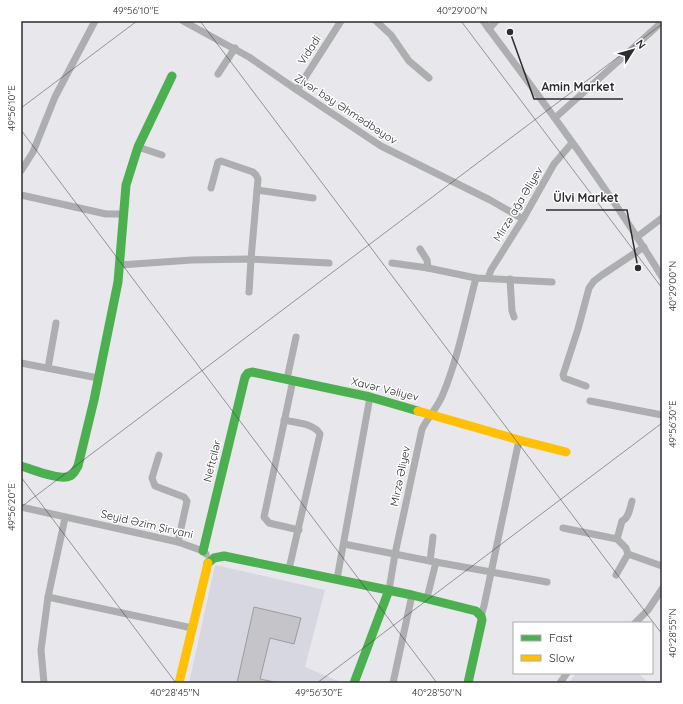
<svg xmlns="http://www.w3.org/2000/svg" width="683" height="704" viewBox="0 0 683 704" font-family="Quicksand,sans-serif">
  <rect width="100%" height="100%" fill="#e7e7ec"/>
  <g fill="#d7d7e2">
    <path d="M215,565l110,25 -20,77 38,16h-154z"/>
    <path d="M576,673h62l11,10h-80z"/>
  </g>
  <path fill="#c5c5c9" stroke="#9c9ca0" d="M254,607l47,11 -7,26 -24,-6 -10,41 19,4h-42z"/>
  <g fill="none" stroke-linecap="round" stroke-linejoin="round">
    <g stroke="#adaeaf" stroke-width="7">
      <path d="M183,21l66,36 48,33 84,56 109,54 33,19"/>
      <path d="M376,21l15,14 18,26 20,17"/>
      <path d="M483,21c62,83 125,167 179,256"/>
      <path d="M489,29l7,-8"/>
      <path d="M218,74l17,-26"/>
      <path d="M297,90l44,-69"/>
      <path d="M555,118l107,-96"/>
      <path d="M138,147l24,8"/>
      <path d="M21,171l12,-19 22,-55 40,-76"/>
      <path d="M211,188l7,-26 3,-1 32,11 3,3 2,4 -7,80 -2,33"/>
      <path d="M257,190l56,8"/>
      <path d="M21,195l85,19h17"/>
      <path d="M637,237l25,-19"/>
      <path d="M420,249l7,11 1,8"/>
      <path d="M392,263l36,5 48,10 76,4"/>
      <path d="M120,265l72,-5 59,-1 78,4"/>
      <path d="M488,278l3,-8 32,-51 31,-55 18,-21"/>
      <path d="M510,279l2,32 2,6"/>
      <path d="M21,363l77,15"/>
      <path d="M48,368l8,-45"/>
      <path d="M287,379l9,-42"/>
      <path d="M293,380l-29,137 5,6 30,7"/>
      <path d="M586,386l-22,-8 -1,-3 15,-46 11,-41 5,-7 8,-6 42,-28"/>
      <path d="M590,401l72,14"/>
      <path d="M284,420c12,3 30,3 36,14l-31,135"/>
      <path d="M159,455l-7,23 3,8 29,11 3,4 -9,41"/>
      <path d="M21,507l157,35 25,9 3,3"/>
      <path d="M563,528l54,11 9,9 2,6"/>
      <path d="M617,539l5,-18c7,-3 8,-13 10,-20"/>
      <path d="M344,544l86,17 117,21"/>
      <path d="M430,561l3,-24"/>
      <path d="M616,575l12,-21 34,12"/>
      <path d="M337,579l33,-182"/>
      <path d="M389,590l6,-36 27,-125c6,-12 16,-22 21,-35 15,-36 23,-78 33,-116"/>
      <path d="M48,597l144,31"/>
      <path d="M427,598l9,-36"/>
      <path d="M481,616l3,-10 35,-166"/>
      <path d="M635,623l13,-13 14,-21"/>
      <path d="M44,683l-3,-33 7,-53 17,-79"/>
      <path d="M393,683l19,-88"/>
      <path d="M560,683l7,-10"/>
    </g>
    <g stroke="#4caf50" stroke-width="9">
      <path d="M21,466c11,3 39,15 49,10 4,-2 6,-7 8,-10l16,-66 24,-118 8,-97 12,-38 34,-71"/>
      <path d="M203,551l42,-174 3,-4 4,-1 118,25 48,14"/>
      <path d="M208,563l6,-5 10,-2 188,39 64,16 5,5 1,4 -14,63"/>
      <path d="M354,683l35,-93"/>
    </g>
    <g stroke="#ffc107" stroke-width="9">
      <path d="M418,411l101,29 47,12"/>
      <path d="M179,683l29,-120"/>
    </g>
  </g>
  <path fill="none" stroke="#2d2d30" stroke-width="1" stroke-opacity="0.45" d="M200,21l462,613M461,21l201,267M21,108l116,-87M21,130l416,553M21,477l155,206M21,507l641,-483M317,683l345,-260"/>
  <g text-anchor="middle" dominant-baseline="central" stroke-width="3" stroke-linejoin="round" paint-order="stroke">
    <g font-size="11" fill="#2d2d30" stroke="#fff">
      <text transform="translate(309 50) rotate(-57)">Vidadi</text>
      <text transform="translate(346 109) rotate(33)">Zivər bəy Əhmədbəyov</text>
      <text transform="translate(518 204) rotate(-59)">Mirzə ağa Əliyev</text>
      <text transform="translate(385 389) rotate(14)">Xavər Vəliyev</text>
      <text transform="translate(212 461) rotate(-76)">Neftçilər</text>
      <text transform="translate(400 476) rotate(-78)">Mirzə Əliyev</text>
      <text transform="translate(147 524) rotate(13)">Seyid Əzim Şirvani</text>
    </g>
  </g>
  <path fill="none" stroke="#2d2d30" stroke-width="1.5" d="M510 32L534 99H623M638 268L627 210H546"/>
  <g fill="#2d2d30" stroke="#fff" stroke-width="1.5">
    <circle cx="510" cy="32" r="4"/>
    <circle cx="638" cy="268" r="4"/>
  </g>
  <g font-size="12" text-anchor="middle" font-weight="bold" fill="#2d2d30" stroke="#fff" stroke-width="3" stroke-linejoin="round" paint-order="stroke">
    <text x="578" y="91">Amin Market</text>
    <text x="586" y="202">Ülvi Market</text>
  </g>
  <rect width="683" height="704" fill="none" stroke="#ffffff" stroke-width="44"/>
  <rect x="513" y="622" width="140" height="52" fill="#ffffff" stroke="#ababac"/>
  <rect x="521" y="635" width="20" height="6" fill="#4caf50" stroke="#ababac"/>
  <text x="549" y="642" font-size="12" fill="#2d2d30">Fast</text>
  <rect x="521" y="655" width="20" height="6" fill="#ffc107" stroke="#ababac"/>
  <text x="549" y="662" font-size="12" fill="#2d2d30">Slow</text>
  <g transform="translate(633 50) rotate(53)" stroke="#ffffff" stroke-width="3" paint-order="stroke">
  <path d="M0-3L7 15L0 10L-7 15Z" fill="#2d2d30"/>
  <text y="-6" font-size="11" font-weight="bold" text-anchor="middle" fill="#2d2d30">N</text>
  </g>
  <rect x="22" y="22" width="639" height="660" fill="none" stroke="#2d2d30" stroke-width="1.5"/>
  <g font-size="10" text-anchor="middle" fill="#2d2d30">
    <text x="136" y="14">49°56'10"E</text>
    <text x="462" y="14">40°29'00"N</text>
    <text transform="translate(11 108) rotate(-90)" y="4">49°56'10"E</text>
    <text transform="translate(672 286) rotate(-90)" y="4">40°29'00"N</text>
    <text transform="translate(672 424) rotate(-90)" y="4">49°56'30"E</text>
    <text transform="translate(11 507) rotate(-90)" y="4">49°56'20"E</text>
    <text transform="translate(672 633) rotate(-90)" y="4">40°28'55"N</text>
    <text x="175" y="696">40°28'45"N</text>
    <text x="319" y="696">49°56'30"E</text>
    <text x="437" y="696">40°28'50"N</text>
  </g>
</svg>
